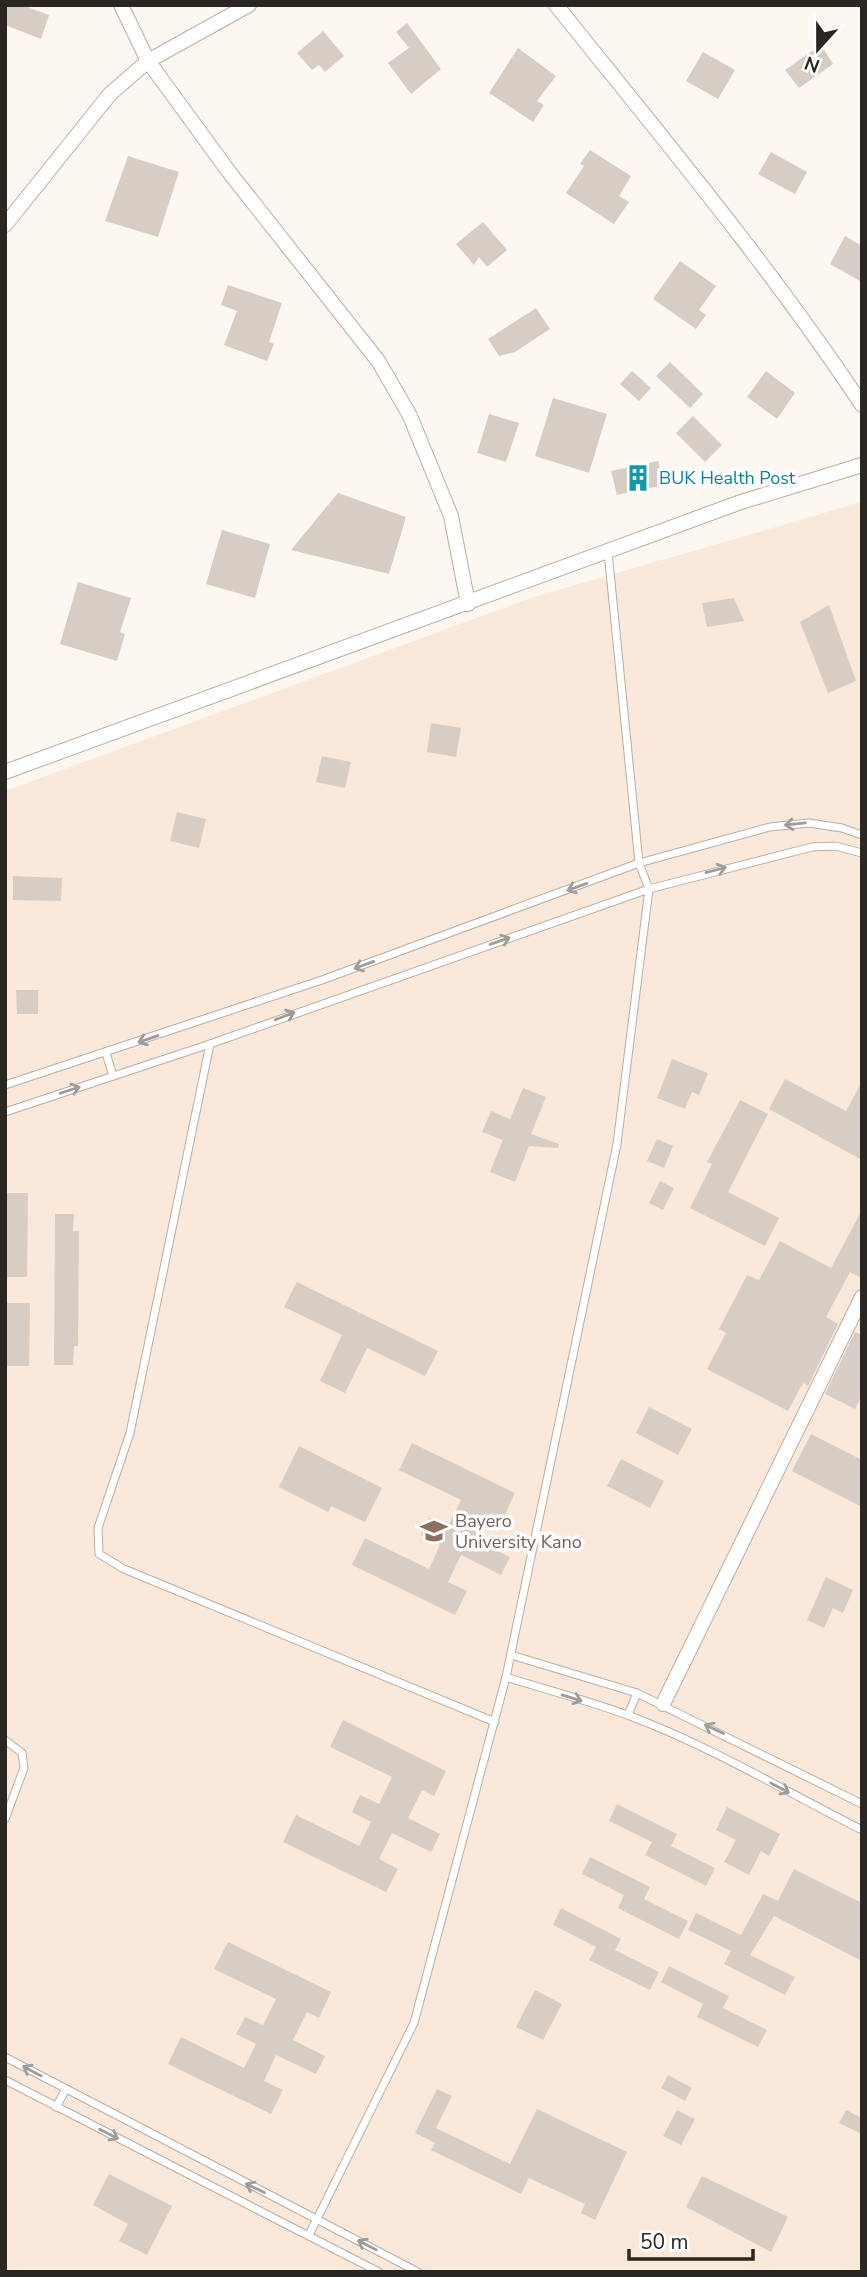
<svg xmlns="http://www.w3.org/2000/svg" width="867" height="2277" viewBox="0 0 867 2277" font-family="'Nunito Sans',sans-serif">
  <rect width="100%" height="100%" fill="#fdf7f1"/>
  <path fill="#fae9da" d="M862,502v1770h-857v-1481l529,-194z"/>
  <g fill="#d8cdc4">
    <path d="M5,5h17l27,10 -8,24 -36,-14z"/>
    <path d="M407,23l34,46 -30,25 -23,-31 21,-15 -13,-16z"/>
    <path d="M323,31l21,25 -19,16 -6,-7 -7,5 -15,-17z"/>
    <path d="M821,45l12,19 -34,24 -14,-18z"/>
    <path d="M518,48l38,28 -19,25 7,4 -11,17 -44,-29z"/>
    <path d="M703,52l32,18 -17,29 -32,-18z"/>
    <path d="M590,150l41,26 -12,20 10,6 -15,22 -48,-31 18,-27 -4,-2z"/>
    <path d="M771,152l36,20 -12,22 -37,-20z"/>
    <path d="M128,156l51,16 -21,65 -53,-16z"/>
    <path d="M483,222l24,28 -20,17 -8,-10 -5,8 -18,-21z"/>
    <path d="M845,236l17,10v36l-32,-18z"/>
    <path d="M680,261l36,25 -17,24 7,5 -10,14 -43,-30z"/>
    <path d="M228,285l54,18 -13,39 5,2 -7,17 -43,-16 13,-34 -16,-6z"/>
    <path d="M536,308l14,21 -35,23 -16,4 -11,-17z"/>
    <path d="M670,362l33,32 -13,14 -34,-32z"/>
    <path d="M632,371l19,17 -12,13 -19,-17z"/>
    <path d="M766,371l29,22 -18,26 -30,-22z"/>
    <path d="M553,398l54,16 -18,59 -54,-17z"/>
    <path d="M489,414l30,9 -13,39 -29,-9z"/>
    <path d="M693,416l29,29 -17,17 -29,-29z"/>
    <path d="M658,461l6,24 -47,10 -6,-24z"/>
    <path d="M338,493l68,24 -17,57 -98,-24z"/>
    <path d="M222,530l48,14 -15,54 -49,-14z"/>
    <path d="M78,582l53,16 -11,34 5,2 -8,27 -57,-17z"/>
    <path d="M734,598l10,23 -37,6 -5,-24z"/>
    <path d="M829,605l27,76 -28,12 -28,-71z"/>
    <path d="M431,723l30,5 -5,29 -29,-5z"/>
    <path d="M322,756l29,6 -6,26 -29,-6z"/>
    <path d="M177,812l29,7 -7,29 -29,-7z"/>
    <path d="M13,876l49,2 -1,23 -48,-1z"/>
    <path d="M16,990h22v24h-21z"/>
    <path d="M672,1059l36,14 -9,22 -7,-3 -7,17 -28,-11z"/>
    <path d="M785,1079l61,32 16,-29v78l-93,-51z"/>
    <path d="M523,1088l23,9 -15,37 28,10 -1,4 -29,-2 -14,36 -25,-10 13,-32 -21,-8 9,-21 19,8z"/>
    <path d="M740,1100l28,14 -40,78 51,26 -14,28 -75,-38 22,-44 -5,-2z"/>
    <path d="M657,1139l16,7 -9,22 -17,-7z"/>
    <path d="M660,1181l14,7 -11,22 -14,-7z"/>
    <path d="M6,1193h22l-1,84h-22z"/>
    <path d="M862,1210v68l-12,-6 -24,45 12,7 -30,62 -5,-3 -15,28 -81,-42 19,-36 -7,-4 28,-54 12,5 21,-39 51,27z"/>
    <path d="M55,1214h19l-1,17h6l-1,115h-4l-1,19h-19z"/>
    <path d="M297,1282l141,69 -13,25 -58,-28 -22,45 -25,-12 22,-46 -58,-28z"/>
    <path d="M5,1303h25l-1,63h-24z"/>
    <path d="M855,1332l7,3v60l-7,14 -30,-15z"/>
    <path d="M649,1407l43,22 -14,26 -42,-22z"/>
    <path d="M811,1434l51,26v47l-70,-36z"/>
    <path d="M412,1443l103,50 -12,26 -12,-6 -14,28 33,16 -9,18 -40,-20 -13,27 19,9 -12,24 -103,-50 13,-27 64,31 11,-24 -19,-10 8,-18 19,10 13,-27 -62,-30z"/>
    <path d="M299,1446l83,42 -17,34 -34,-16 -3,6 -49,-25z"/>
    <path d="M621,1459l43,22 -14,27 -43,-22z"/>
    <path d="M826,1577l27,13 -10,23 -10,-5 -9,20 -17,-8z"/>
    <path d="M343,1720l103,51 -12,25 -12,-6 -14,28 32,16 -9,18 -39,-19 -13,26 19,10 -12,23 -103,-50 13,-27 63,31 12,-24 -19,-10 8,-17 19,9 13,-27 -62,-30z"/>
    <path d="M617,1804l60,30 -6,12 44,22 -9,18 -61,-31 7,-13 -43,-21z"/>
    <path d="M727,1807l53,27 -11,22 -8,-5 -12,24 -25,-13 12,-22 -20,-10z"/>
    <path d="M590,1857l60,30 -6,12 44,22 -9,18 -61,-31 6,-13 -42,-21z"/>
    <path d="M794,1869l68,34v58l-88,-45 -24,39 45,22 -10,18 -61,-31 7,-13 -43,-21 8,-17 45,22 22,-41 15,7z"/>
    <path d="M561,1908l60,31 -6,11 44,22 -9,18 -61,-30 7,-13 -43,-22z"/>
    <path d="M228,1942l103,50 -12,26 -12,-6 -14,28 32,16 -9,18 -40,-19 -12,26 19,9 -12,24 -103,-50 13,-27 63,31 12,-24 -20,-10 9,-17 18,8 13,-26 -62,-30z"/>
    <path d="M669,1966l60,30 -6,12 44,22 -9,17 -61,-30 6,-13 -42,-22z"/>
    <path d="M535,1990l27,14 -19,36 -27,-13z"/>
    <path d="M668,2075l24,13 -7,13 -24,-13z"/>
    <path d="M437,2089l15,7 -16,32 74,36 27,-55 90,43 -32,68 -14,-7 4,-9 -56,-26 -8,16 -90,-44 4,-7 -20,-10z"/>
    <path d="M677,2110l18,9 -14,26 -18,-9z"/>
    <path d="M846,2110l16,8v16l-23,-11z"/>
    <path d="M109,2174l63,32 -25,49 -28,-14 9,-17 -35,-19z"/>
    <path d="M702,2176l86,41 -17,35 -85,-45z"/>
  </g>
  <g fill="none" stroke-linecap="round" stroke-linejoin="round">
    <defs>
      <g id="lane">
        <path d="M210,1044l-80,389 -32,95 1,26 25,15 371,153"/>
        <path d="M106,1053l7,23"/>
        <path d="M5,1085l317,-105 317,-117 131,-36 39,-4 33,5 20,7"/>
        <path d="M5,1112l205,-68 439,-155 163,-42 23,-1 27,7"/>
        <path d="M511,1655l126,38 225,111"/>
        <path d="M506,1677c41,13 84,24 124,39 80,30 155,75 232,114"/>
        <path d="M628,1715l9,-22"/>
        <path d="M5,1740l17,13 2,15 -19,51"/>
        <path d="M5,2057l413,215"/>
        <path d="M5,2080l374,192"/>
        <path d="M56,2107l10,-18"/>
        <path d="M309,2235l105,-212 92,-346 111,-533 32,-255 -10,-26 -31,-311"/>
      </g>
      <g id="street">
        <path d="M121,5l27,56 81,111 150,190 31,54 41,100 17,88"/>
        <path d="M556,5c105,131 213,260 306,400"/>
        <path d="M5,225l105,-131 38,-33 101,-56"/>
        <path d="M5,772l736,-270 121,-37"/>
        <path d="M663,1704l199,-407"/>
      </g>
    </defs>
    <use href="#lane" stroke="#b8aea4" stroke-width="9"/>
    <use href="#street" stroke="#b8aea4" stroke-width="16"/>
    <use href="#lane" stroke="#fff" stroke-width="7"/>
    <use href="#street" stroke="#fff" stroke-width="14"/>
  </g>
  <defs><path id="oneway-shaft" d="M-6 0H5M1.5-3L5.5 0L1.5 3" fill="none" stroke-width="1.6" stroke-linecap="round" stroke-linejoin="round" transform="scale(1.75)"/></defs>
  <g stroke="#9f9d9c">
    <use href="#oneway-shaft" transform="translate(795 824) rotate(174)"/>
    <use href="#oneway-shaft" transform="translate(716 870) rotate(-15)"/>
    <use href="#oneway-shaft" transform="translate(577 887) rotate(160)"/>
    <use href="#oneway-shaft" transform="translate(500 941) rotate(-19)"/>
    <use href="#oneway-shaft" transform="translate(364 965) rotate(160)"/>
    <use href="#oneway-shaft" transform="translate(285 1016) rotate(-21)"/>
    <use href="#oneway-shaft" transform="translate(148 1039) rotate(161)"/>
    <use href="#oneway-shaft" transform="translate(70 1090) rotate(-18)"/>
    <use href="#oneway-shaft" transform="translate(572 1698) rotate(17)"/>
    <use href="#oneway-shaft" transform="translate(714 1729) rotate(-154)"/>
    <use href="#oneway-shaft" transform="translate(780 1788) rotate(28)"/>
    <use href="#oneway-shaft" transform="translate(32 2071) rotate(-152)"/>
    <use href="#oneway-shaft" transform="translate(109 2134) rotate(27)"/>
    <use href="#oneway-shaft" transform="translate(255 2188) rotate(-154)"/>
    <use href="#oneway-shaft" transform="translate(367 2245) rotate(-152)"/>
  </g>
  <defs>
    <symbol id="building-bare" viewBox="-9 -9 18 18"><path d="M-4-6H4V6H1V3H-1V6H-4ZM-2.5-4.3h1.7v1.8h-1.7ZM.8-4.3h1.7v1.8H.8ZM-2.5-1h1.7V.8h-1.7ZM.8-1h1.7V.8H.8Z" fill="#0f9aa8" stroke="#fff" stroke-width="2.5" paint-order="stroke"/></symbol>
    <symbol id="university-bare" viewBox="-9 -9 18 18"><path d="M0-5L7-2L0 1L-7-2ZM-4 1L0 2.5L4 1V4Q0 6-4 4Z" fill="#8d6e63" stroke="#fff" stroke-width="2.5" paint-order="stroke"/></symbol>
  </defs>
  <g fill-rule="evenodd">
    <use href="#building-bare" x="619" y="459" width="38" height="38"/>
    <use href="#university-bare" x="415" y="1512" width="38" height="38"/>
  </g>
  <g text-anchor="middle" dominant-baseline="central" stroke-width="7" stroke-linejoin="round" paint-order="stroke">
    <g font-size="18" fill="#0d838f" stroke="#fff" text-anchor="start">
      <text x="659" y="478">BUK Health Post</text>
    </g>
    <g font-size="18" fill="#785e54" stroke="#fff" text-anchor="start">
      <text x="455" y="1521">Bayero<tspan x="455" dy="21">University Kano</tspan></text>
    </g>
  </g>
  <rect width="867" height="2277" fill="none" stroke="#2a2622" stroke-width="14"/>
  <g transform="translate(818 49) rotate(201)" stroke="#ffffff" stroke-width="5" paint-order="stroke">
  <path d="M0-5L12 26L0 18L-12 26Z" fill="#2a2622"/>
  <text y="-10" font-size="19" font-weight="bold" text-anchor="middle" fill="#2a2622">N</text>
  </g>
  <path d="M629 2249v10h124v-10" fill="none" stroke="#2a2622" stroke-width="3.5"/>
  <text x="640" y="2249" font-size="21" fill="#2a2622" stroke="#ffffff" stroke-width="5" paint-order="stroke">50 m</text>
</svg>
